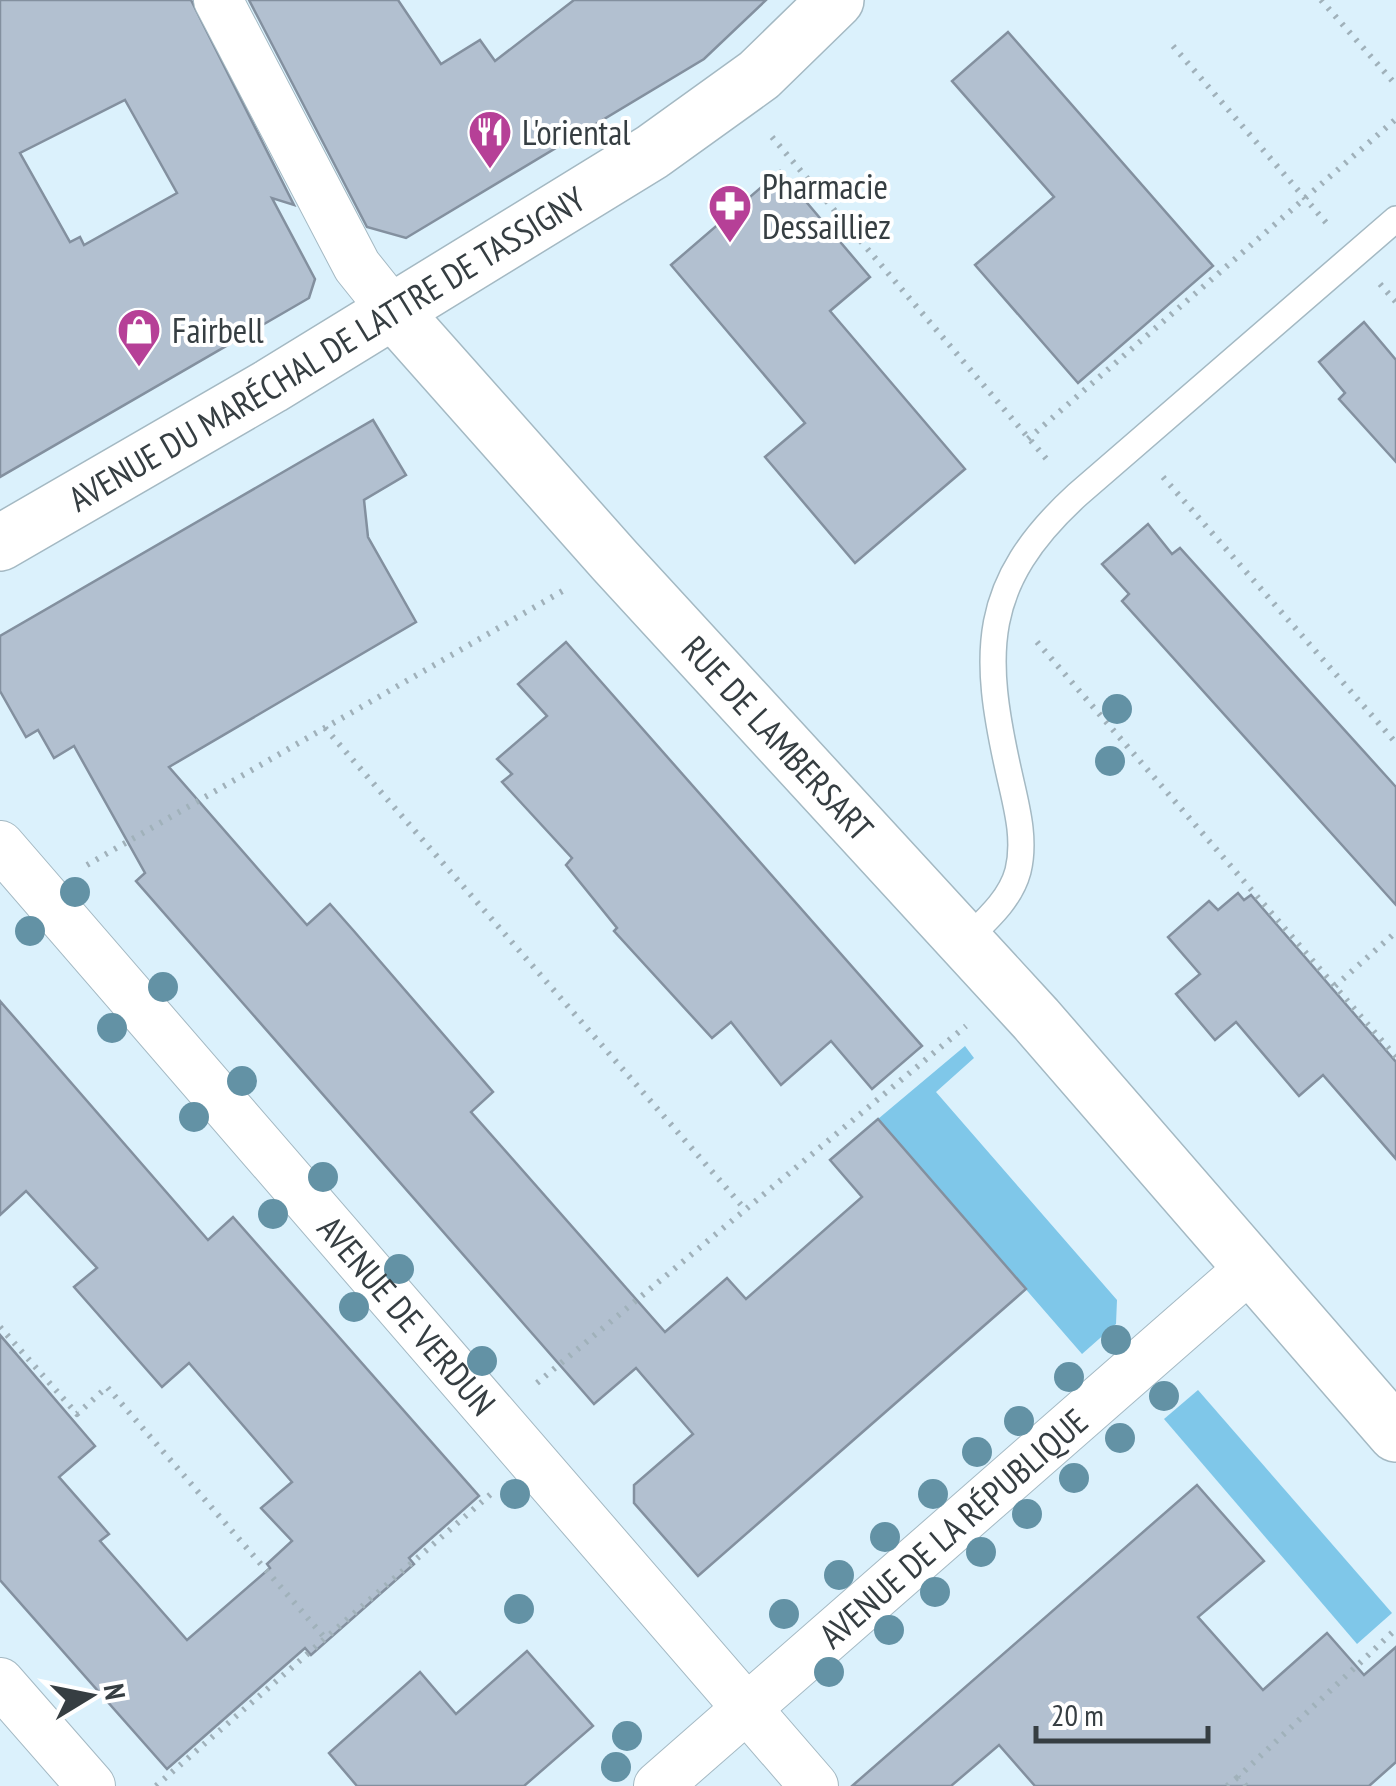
<svg xmlns="http://www.w3.org/2000/svg" width="1396" height="1786" viewBox="0 0 1396 1786" font-family="'PT Sans Narrow',sans-serif">
  <rect width="100%" height="100%" fill="#dbf1fc"/>
  <g fill="#7fc7e9">
    <path d="M965,1046l9,12 -38,34 181,208 -1,24 -34,30 -204,-235z"/>
    <path d="M1198,1390l194,223 -35,31 -193,-225z"/>
  </g>
  <g fill="#b2c0d0" stroke="#83909f" stroke-width="2.5" fill-rule="evenodd">
    <path d="M0,0h191l103,205 -22,-7 43,81 -6,19 -309,179zM125,100l52,93 -93,52 -4,-8 -10,5 -50,-89z"/>
    <path d="M249,0h149l43,64 39,-24 15,21 79,-61h192l-62,59 -298,179 -39,-11z"/>
    <path d="M1008,32l205,234 -135,117 -103,-118 79,-68 -102,-116z"/>
    <path d="M780,171l90,106 -40,34 135,158 -110,94 -90,-106 40,-34 -134,-158z"/>
    <path d="M1364,322l32,38v102l-57,-63 6,-6 -26,-31z"/>
    <path d="M373,420l33,55 -42,25 4,37 48,85 -247,145 138,158 23,-21 23,26 140,162 -22,20 194,220 62,-54 19,21 116,-102 -32,-37 48,-41 148,170 -328,287 -64,-73v-18l59,-51 -57,-66 -42,36 -458,-523 9,-8 -71,-127 -20,12 -16,-28 -12,7 -26,-46v-55z"/>
    <path d="M1148,524l24,30 8,-6 216,239v118l-274,-304 7,-7 -27,-30z"/>
    <path d="M566,642l356,404 -50,43 -41,-48 -50,44 -50,-63 -19,16 -98,-107 3,-3 -51,-63 6,-7 -70,-76 10,-8 -15,-15 50,-43 -29,-32z"/>
    <path d="M1238,893l6,7 7,-5 145,167v97l-73,-84 -24,21 -63,-74 -21,18 -39,-46 24,-20 -32,-37 41,-36 9,9z"/>
    <path d="M0,1001l208,239 25,-23 246,279 -70,62 5,6 -103,91 -6,-7 -138,121 -167,-189v-245l95,111 -36,31 50,57 -9,7 87,99 83,-72 -3,-4 25,-23 -31,-33 31,-26 -103,-119 -27,24 -88,-100 23,-19 -71,-77 -26,24z"/>
    <path d="M1197,1485l67,76 -66,56 65,73 64,-57 37,42 32,-28v115l-27,24h-334l-36,-41 -48,41h-99z"/>
    <path d="M527,1651l66,75 -69,60h-167l-28,-33 91,-81 36,42z"/>
  </g>
  <g fill="none" stroke-linecap="round" stroke-linejoin="round">
    <defs>
      <path id="service" d="M963,943c21,-21 47,-42 55,-72 8,-33 -2,-66 -9,-98 -27,-120 -29,-189 68,-278l319,-276"/>
      <g id="minor">
        <path d="M218,0l139,266 36,45"/>
        <path id="s1" d="M0,845l814,941"/>
        <path d="M0,1682l91,104"/>
        <path id="s2" d="M658,1786l592,-518"/>
      </g>
      <g id="secondary">
        <path id="s3" d="M393,311l222,250 421,458 360,415"/>
        <path id="s4" d="M0,543l271,-157 381,-234 107,-77 77,-75"/>
      </g>
    </defs>
    <use href="#service" stroke="#a4b9c3" stroke-width="28"/>
    <use href="#minor" stroke="#a4b9c3" stroke-width="50"/>
    <use href="#secondary" stroke="#a4b9c3" stroke-width="58"/>
    <g stroke="#a0b1ba" stroke-width="6" stroke-dasharray="2.5 8" stroke-linecap="butt">
      <path d="M1321,0l75,85"/>
      <path d="M1173,46l156,180"/>
      <path d="M772,137l277,325"/>
      <path d="M1380,284l16,18"/>
      <path d="M1028,439l368,-320"/>
      <path d="M1163,477l233,266"/>
      <path d="M1037,642l359,415"/>
      <path d="M325,728l418,479"/>
      <path d="M87,865l479,-276"/>
      <path d="M1335,986l61,-54"/>
      <path d="M0,1327l77,87 30,-27 218,251"/>
      <path d="M537,1383l429,-357"/>
      <path d="M156,1786l336,-293"/>
      <path d="M1227,1786l11,-9"/>
      <path d="M1246,1786l-8,-9 158,-148"/>
    </g>
    <use href="#service" stroke="#fff" stroke-width="25"/>
    <use href="#minor" stroke="#fff" stroke-width="48"/>
    <use href="#secondary" stroke="#fff" stroke-width="55"/>
  </g>
  <g fill="#6392a5">
    <circle cx="1117" cy="709" r="15"/>
    <circle cx="1110" cy="761" r="15"/>
    <circle cx="75" cy="892" r="15"/>
    <circle cx="30" cy="931" r="15"/>
    <circle cx="163" cy="987" r="15"/>
    <circle cx="112" cy="1028" r="15"/>
    <circle cx="242" cy="1081" r="15"/>
    <circle cx="194" cy="1117" r="15"/>
    <circle cx="323" cy="1177" r="15"/>
    <circle cx="273" cy="1214" r="15"/>
    <circle cx="399" cy="1269" r="15"/>
    <circle cx="354" cy="1307" r="15"/>
    <circle cx="1116" cy="1340" r="15"/>
    <circle cx="482" cy="1361" r="15"/>
    <circle cx="1069" cy="1377" r="15"/>
    <circle cx="1164" cy="1396" r="15"/>
    <circle cx="1019" cy="1421" r="15"/>
    <circle cx="1120" cy="1438" r="15"/>
    <circle cx="977" cy="1452" r="15"/>
    <circle cx="1074" cy="1478" r="15"/>
    <circle cx="515" cy="1494" r="15"/>
    <circle cx="933" cy="1494" r="15"/>
    <circle cx="1027" cy="1514" r="15"/>
    <circle cx="885" cy="1537" r="15"/>
    <circle cx="981" cy="1552" r="15"/>
    <circle cx="839" cy="1575" r="15"/>
    <circle cx="935" cy="1592" r="15"/>
    <circle cx="519" cy="1609" r="15"/>
    <circle cx="784" cy="1614" r="15"/>
    <circle cx="889" cy="1630" r="15"/>
    <circle cx="829" cy="1672" r="15"/>
    <circle cx="627" cy="1736" r="15"/>
    <circle cx="616" cy="1767" r="15"/>
  </g>
  <defs>
    <symbol id="restaurant-pin" viewBox="-11 -11 22 30"><path d="M0 17L-7.5 6A9.5 9.5 0 1 1 7.5 6Z" fill="#b64097" stroke="#fff"/><path d="M-5-6h1v4h1v-4h1v4h1v-4h1v5L-1.5 .5V6h-2V.5L-5-1ZM5-6V6H3V1.5H1.5Q1.5-4 5-6Z" fill="#fff"/></symbol>
    <symbol id="pharmacy-pin" viewBox="-11 -11 22 30"><path d="M0 17L-7.5 6A9.5 9.5 0 1 1 7.5 6Z" fill="#b64097" stroke="#fff"/><path d="M-2-6h4v4h4v4h-4v4h-4v-4h-4v-4h4Z" fill="#fff"/></symbol>
    <symbol id="shop-pin" viewBox="-11 -11 22 30"><path d="M0 17L-7.5 6A9.5 9.5 0 1 1 7.5 6Z" fill="#b64097" stroke="#fff"/><path d="M-5-2.5h2.3a2.7 3.5 0 0 1 5.4 0H5L5.5 6h-11ZM-1.5-2.5h3a1.5 2.3 0 0 0-3 0Z" fill="#fff"/></symbol>
  </defs>
  <g fill-rule="evenodd">
    <use href="#restaurant-pin" x="465" y="107" width="50" height="68"/>
    <use href="#pharmacy-pin" x="705" y="181" width="50" height="68"/>
    <use href="#shop-pin" x="114" y="305" width="50" height="68"/>
  </g>
  <g text-anchor="middle" dominant-baseline="central" stroke-width="8" stroke-linejoin="round" paint-order="stroke">
    <g font-size="35" fill="#363e42" stroke="#fff" text-anchor="start">
      <text x="522" y="132">L'oriental</text>
      <text x="762" y="186">Pharmacie<tspan x="762" dy="40">Dessailliez</tspan></text>
      <text x="172" y="330">Fairbell</text>
    </g>
    <g font-size="35" fill="#363e42" stroke="#fff">
      <text stroke="none"><textPath href="#s4" startOffset="380">AVENUE DU MARÉCHAL DE LATTRE DE TASSIGNY</textPath></text>
      <text stroke="none"><textPath href="#s3" startOffset="575">RUE DE LAMBERSART</textPath></text>
      <text stroke="none"><textPath href="#s1" startOffset="622">AVENUE DE VERDUN</textPath></text>
      <text stroke="none"><textPath href="#s2" startOffset="392">AVENUE DE LA RÉPUBLIQUE</textPath></text>
    </g>
  </g>
  <g transform="translate(90 1696) rotate(80)" stroke="#ffffff" stroke-width="8" paint-order="stroke">
  <path d="M0-8L18 38L0 25L-18 38Z" fill="#363e42"/>
  <text y="-15" font-size="28" font-weight="bold" text-anchor="middle" fill="#363e42">N</text>
  </g>
  <path d="M1036 1726v15h172v-15" fill="none" stroke="#363e42" stroke-width="5"/>
  <text x="1051" y="1726" font-size="30" fill="#363e42" stroke="#ffffff" stroke-width="8" paint-order="stroke">20 m</text>
</svg>
